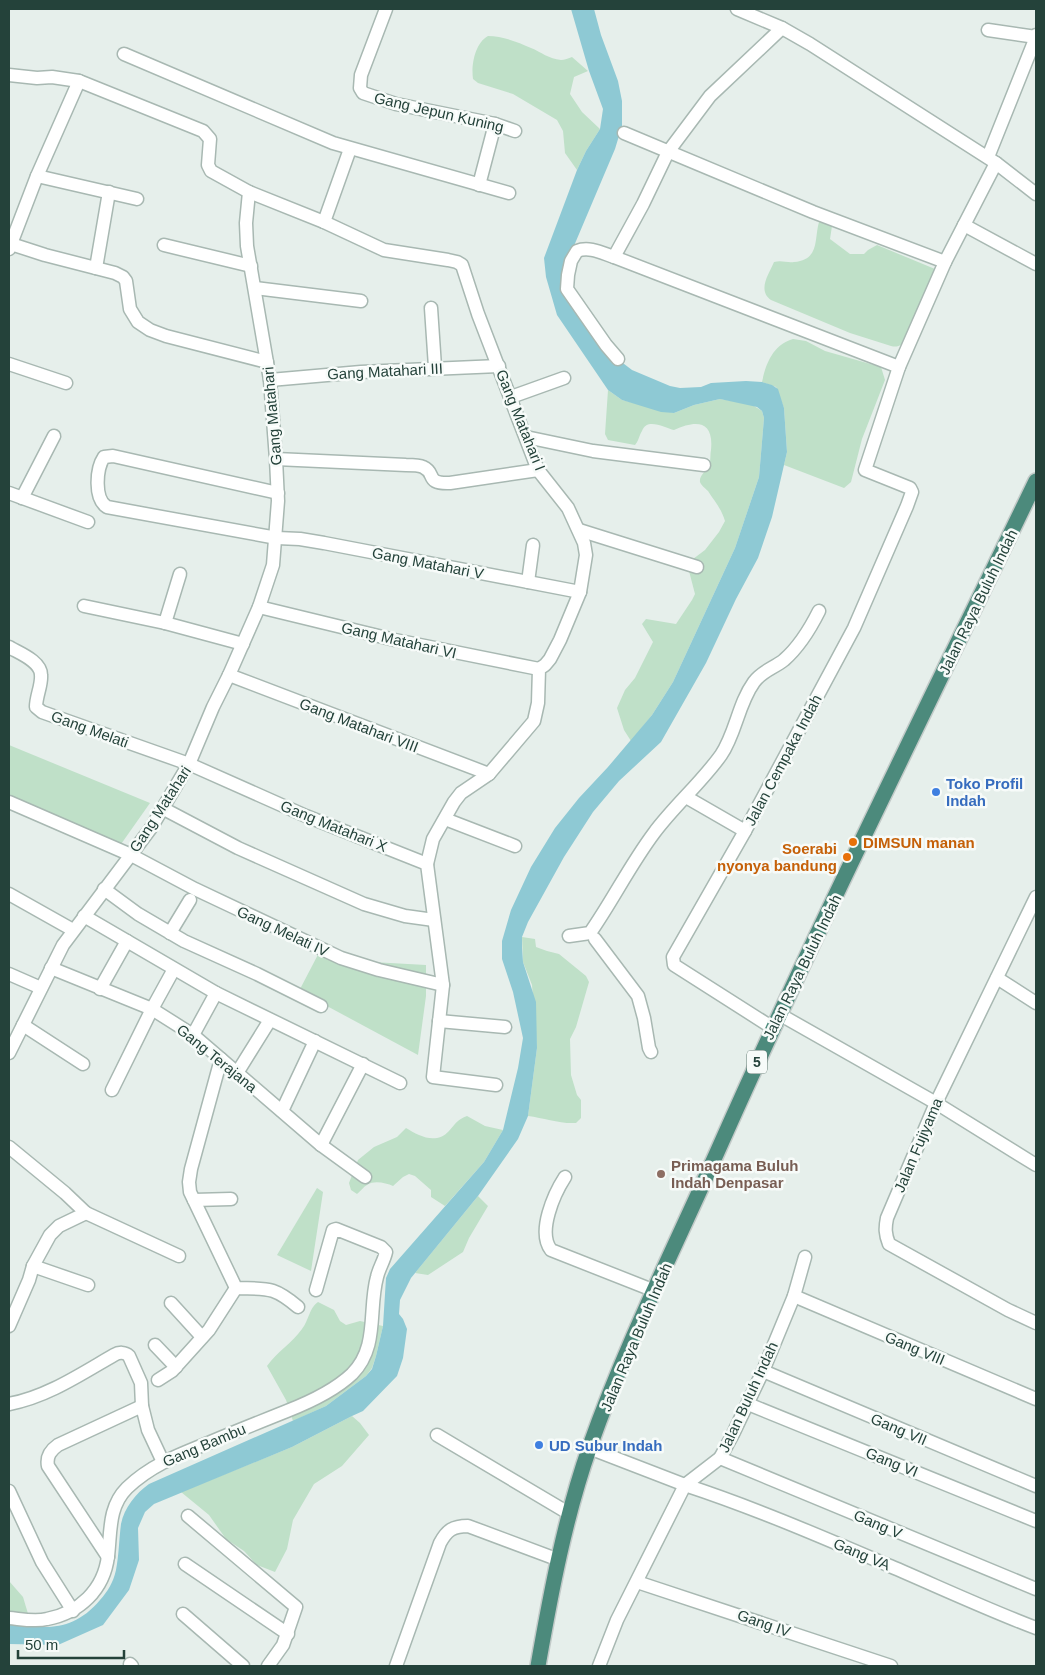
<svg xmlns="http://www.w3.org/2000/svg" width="1045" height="1675" viewBox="0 0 1045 1675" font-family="Helvetica,sans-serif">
  <rect width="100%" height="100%" fill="#e6efeb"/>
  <g fill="#bfe0c8">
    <path d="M488,36c14,0 30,6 43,12 10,4 18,11 30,12 3,0 8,-2 11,-3l16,14 -14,6 -4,17 12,18 18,17 -14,22 -9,19 -12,-17 -2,-22 -6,-11 -44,-26 -35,-11 -5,-4c-2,-14 2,-36 15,-43z"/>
    <path d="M819,222l13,4 -2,13 20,15h14l4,-4 9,-5 58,24c-7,17 -21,65 -33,75 -4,3 -7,3 -11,2l-41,-13 -79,-33c-14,-10 -2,-26 3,-38 8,-2 13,1 20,0 26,-2 20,-23 25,-40z"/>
    <path d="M793,339l13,2 19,10 56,16 4,13 -23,59 -11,43 -7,6 -60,-23 3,-13 -3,-44 -8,-21 -14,-5c4,-19 11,-37 31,-43z"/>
    <path d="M608,390l14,10 52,13 20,-8 26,-6 31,5 11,7 2,7 -5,59 -24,71 -62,134 -21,33 -21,26 -7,-11 -7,-22 8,-18 10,-12 18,-36 -11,-18 4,-5 30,5 16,-24 3,-6 -6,-23 4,-12 12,-9 14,-18 6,-11c-4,-13 -10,-19 -17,-30 -2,-2 -7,-6 -8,-9 -1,-7 7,-11 9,-17 2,-4 1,-11 2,-15 3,-30 -15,-30 -37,-20 -9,-2 -27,-13 -32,1 -3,5 -3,9 -7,14l-27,-5 -3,-6z"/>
    <path d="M9,745l141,58 -31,44 -110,-48z"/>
    <path d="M522,937l13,2 1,8 11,4 12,3 27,22 3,6 -13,45 -6,12 1,36 6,20 4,5v18l-5,5c-16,1 -32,-5 -48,-7l9,-68 -5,-63 -9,-23z"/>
    <path d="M323,945l49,17 54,3v31l-8,59 -119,-64z"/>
    <path d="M467,1116l18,10 18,4 -19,32 -39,44 -14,-9v-7l-16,-14 -6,-2 -6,3 -10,9c-7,-3 -19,-6 -26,-1 -4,2 -6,6 -10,9l-6,-4 -2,-7 9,-23 16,-13 23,-10 9,-9c13,8 30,17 43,3 6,-7 9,-12 18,-15z"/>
    <path d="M317,1188l6,4 -12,79 -34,-16z"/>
    <path d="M478,1196l10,10 -19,32 -6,14 -35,23 -13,-2z"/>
    <path d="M318,1302l16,8 6,11 6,4 14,-4 23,5 -7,30 -4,12 -6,8 -40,30 -33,15 -7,-21 -19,-34c10,-14 25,-23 35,-37 7,-9 7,-21 16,-27z"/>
    <path d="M352,1416l8,7 9,12 -27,31 -28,18 -21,36 -6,29 -12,23 -18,-7 -13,-14 -18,-12 -17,-24 -28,-23 111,-45z"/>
    <path d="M9,1581l14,16 9,30 -23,-4z"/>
  </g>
  <path fill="#8ec9d4" d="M571,9h23l7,26 17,46 4,20v25l-7,23 -47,111 -4,24 47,70 21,16 38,16 10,2 21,-1 10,-4 35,-2 16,1 10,3 6,4 6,19 3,44 -15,65 -14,41 -22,41 -30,64 -45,79 -42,39 -26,31 -29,45 -36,65 -6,15v11l1,14 13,40 1,46 -9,68 -10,23 -40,57 -67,82 -11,22 -1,14 4,5 4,10 -4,29 -6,18 -34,35 -11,5 -60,31 -138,57 -9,8 -7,16 1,32 -10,30 -26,35 -45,20 -49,-1v-21c37,7 65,8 91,-23 8,-9 13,-17 16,-30 3,-15 3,-31 5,-46 3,-16 15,-31 28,-40l177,-78 40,-30 6,-7 4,-13 7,-30 3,-48 4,-9 94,-107 19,-32 15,-62 5,-30 -10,-46 -11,-33v-18l9,-31 20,-43 24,-39 24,-30 29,-31 44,-52 21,-33 62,-134 24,-71 5,-59 -2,-7 -5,-4 -37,-8 -26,6 -20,8 -13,-1 -39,-12 -14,-10 -51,-75 -11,-38 -2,-19 33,-88 9,-19 14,-22 3,-20 -14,-38z"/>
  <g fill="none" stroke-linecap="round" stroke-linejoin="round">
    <defs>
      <g id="minor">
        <path d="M386,9l-25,66 -1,13 3,5 33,11 99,20 20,7"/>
        <path d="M737,9l45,19 28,16 186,119 40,31"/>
        <path d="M988,30l48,7v-2"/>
        <path d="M124,54l209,89 176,50"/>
        <path d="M9,75l28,3 15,-1 27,4 124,50 7,8 -2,26 3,6 38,21 -3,31 1,23 23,134 6,79 2,42 -5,64 -14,42 -30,68 -16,32 -24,57 -38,64 -88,117 -54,108"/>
        <path d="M624,133l189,79 132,50"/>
        <path d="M988,157l48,-120"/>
        <path d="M37,176l100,23"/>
        <path d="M479,185l16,-61"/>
        <path d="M249,192l75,30 60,28 64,10 9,2 5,3 16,49 60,156 30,38 16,35 2,12 -6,37 -20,48 -10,19 -5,6 -6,4 -1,34 -4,18 -45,53 -28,19 -7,9 -21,37 -6,25"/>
        <path d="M324,222l26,-73"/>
        <path d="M964,225l72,39"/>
        <path d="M11,244l34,11 70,18 8,4 3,4 4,28 8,13 12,8 16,6 101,26"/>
        <path d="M164,245l87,21"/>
        <path d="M9,249l28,-73 42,-95"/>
        <path d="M614,257l29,-53 25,-52 42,-56 72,-68"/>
        <path d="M96,268l13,-76"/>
        <path d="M255,288l106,13"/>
        <path d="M431,308l4,59"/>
        <path d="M618,359l-12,-14 -39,-56 1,-14 3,-14 6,-10c12,-5 25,2 37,6l285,110"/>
        <path d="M9,364l57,19"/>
        <path d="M270,380l91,-8 138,-6"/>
        <path d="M511,397l53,-19"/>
        <path d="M526,437l67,14 111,14"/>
        <path d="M276,459l130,6c5,0 13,0 17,2 14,6 1,17 27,16l88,-13"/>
        <path d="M9,493l79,29"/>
        <path d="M278,493l-165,-37 -9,1c-8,12 -10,42 3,50l170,31 23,1 24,4 256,49"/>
        <path d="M22,498l32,-62"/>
        <path d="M579,530l118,37"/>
        <path d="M528,582l5,-37"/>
        <path d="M84,606l81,17 78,21"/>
        <path d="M259,607l136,33 144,29"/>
        <path d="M165,623l15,-49"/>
        <path d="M9,647c10,6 32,14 32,28 1,10 -5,21 -5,32l6,5 147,52 117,52 121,48 16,121 -10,92 63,8"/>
        <path d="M229,675l260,99"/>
        <path d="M686,797l59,34"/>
        <path d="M9,802l122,53 64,34 146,69 38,12 64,15"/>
        <path d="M164,809l74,39 126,56 41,12 29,4"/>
        <path d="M445,819l70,27"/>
        <path d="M104,889l34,25 46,27 73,33 64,32"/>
        <path d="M9,894l64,36"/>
        <path d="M1036,897l-100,206 -49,115c-2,10 -2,16 2,26l119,66 28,13"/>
        <path d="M84,916l132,77 184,90"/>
        <path d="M170,933l20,-33"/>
        <path d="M569,936l21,-3c23,-33 40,-68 64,-100 20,-27 47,-50 67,-78 15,-22 17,-51 33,-73 8,-11 20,-14 30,-22 16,-14 26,-31 35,-49"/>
        <path d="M595,939l43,57 6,22 5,30 2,4"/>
        <path d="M51,968l101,41 41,26 128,110 44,32"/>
        <path d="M9,974l32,14"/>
        <path d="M997,978l39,25"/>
        <path d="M100,989l27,-48"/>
        <path d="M779,1014l157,89 100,62"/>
        <path d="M439,1021l66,6"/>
        <path d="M23,1025l60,39"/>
        <path d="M773,1028l-99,-63 -1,-8 72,-126 109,-203 53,-122 5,-14 -2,-4 -45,-18 34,-103 46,-105 51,-99"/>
        <path d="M193,1035l23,-42"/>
        <path d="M221,1059l-30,110 -2,13 1,10 46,96c32,1 37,-2 62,19"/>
        <path d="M237,1073l33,-53"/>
        <path d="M112,1090l40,-81 22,-40"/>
        <path d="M282,1111l33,-70"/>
        <path d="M321,1145l42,-81"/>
        <path d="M9,1147l56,46 21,20 -27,13 -9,9 -17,31 -4,14 -20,46"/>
        <path d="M565,1177c-11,17 -28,55 -14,73l104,41"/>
        <path d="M194,1200l37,-1"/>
        <path d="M86,1213l93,43"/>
        <path d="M33,1266l55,19"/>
        <path d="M794,1296l242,103"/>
        <path d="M171,1303l31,34"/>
        <path d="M155,1345l21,22"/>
        <path d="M763,1371l273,115"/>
        <path d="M158,1380l14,-9 37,-41 27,-42"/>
        <path d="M9,1404c38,-7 72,-30 105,-49 5,-3 11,-3 15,1l12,27 1,23 6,24 15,32"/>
        <path d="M748,1404l288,117"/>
        <path d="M437,1435l133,79"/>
        <path d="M589,1448l96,37 35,-27 13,-24 30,-63 31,-75 11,-39"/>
        <path d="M720,1458l316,131"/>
        <path d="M9,1491l33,71 31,49"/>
        <path d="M188,1516l108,91 -13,38 -15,21"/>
        <path d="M108,1557l-60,-91c-2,-10 3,-16 10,-21l84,-39"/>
        <path d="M185,1564l103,70"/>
        <path d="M637,1582l254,84"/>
        <path d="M183,1614l60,52"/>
        <path d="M9,1618c12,1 26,4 38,1 32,-6 57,-29 61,-63 3,-24 0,-49 19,-68 25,-24 54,-34 86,-47 24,-10 49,-20 74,-30 23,-9 47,-20 65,-37 27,-27 16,-64 25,-97 2,-9 7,-16 9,-25l-5,-5 -45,-18 -3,1 -17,60"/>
        <path d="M130,1664l2,2"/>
        <path d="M396,1666l44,-123c7,-13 13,-17 28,-17l91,34"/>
        <path d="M599,1666l18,-46 68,-135c70,23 137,52 205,81 49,21 96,43 146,62"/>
      </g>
      <path id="trunk" d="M538,1666c13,-74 27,-149 52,-220 36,-102 85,-199 129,-298 100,-225 210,-445 317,-667"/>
    </defs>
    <use href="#minor" stroke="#a8b8b2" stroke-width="15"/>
    <use href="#trunk" stroke="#c2cac8" stroke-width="18"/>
    <use href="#minor" stroke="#fff" stroke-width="12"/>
    <use href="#trunk" stroke="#4c8a7c" stroke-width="15"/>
  </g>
  <g fill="#3f7fe0" stroke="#f7fbf9" stroke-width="2">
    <circle cx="936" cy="792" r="5"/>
    <circle cx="539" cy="1445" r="5"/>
  </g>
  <g fill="#e8710a" stroke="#f7fbf9" stroke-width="2">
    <circle cx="853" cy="842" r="5"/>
    <circle cx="847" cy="857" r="5"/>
  </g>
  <circle fill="#8d6e63" stroke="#f7fbf9" stroke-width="2" cx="661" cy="1174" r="5"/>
  <g text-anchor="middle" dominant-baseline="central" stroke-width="5" stroke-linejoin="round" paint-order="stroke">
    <rect fill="#f7fbf9" stroke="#637a73" stroke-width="1" x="747" y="1050.5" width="20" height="23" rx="4"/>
    <g font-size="14" font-weight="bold" fill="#24423a">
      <text x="757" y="1062">5</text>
    </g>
    <g font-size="15" fill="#24423a" stroke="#f7fbf9">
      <text transform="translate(439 112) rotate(13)">Gang Jepun Kuning</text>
      <text transform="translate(385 371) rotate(-3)">Gang Matahari III</text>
      <text transform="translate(272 416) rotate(-95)">Gang Matahari</text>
      <text transform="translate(521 420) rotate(68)">Gang Matahari I</text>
      <text transform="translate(428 563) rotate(11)">Gang Matahari V</text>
      <text transform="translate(978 602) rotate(-64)">Jalan Raya Buluh Indah</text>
      <text transform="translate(399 640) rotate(13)">Gang Matahari VI</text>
      <text transform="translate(359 725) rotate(21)">Gang Matahari VIII</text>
      <text transform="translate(90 729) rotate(20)">Gang Melati</text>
      <text transform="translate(783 760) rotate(-62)">Jalan Cempaka Indah</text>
      <text transform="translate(160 809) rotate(-57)">Gang Matahari</text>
      <text transform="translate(334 826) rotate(22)">Gang Matahari X</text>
      <text transform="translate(283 931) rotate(25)">Gang Melati IV</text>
      <text transform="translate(802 967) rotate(-64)">Jalan Raya Buluh Indah</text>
      <text transform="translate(217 1058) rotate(39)">Gang Terajana</text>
      <text transform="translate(918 1145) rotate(-67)">Jalan Fujiyama</text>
      <text transform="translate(636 1337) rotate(-67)">Jalan Raya Buluh Indah</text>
      <text transform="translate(915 1348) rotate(23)">Gang VIII</text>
      <text transform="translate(748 1397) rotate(-65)">Jalan Buluh Indah</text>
      <text transform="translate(899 1429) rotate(23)">Gang VII</text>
      <text transform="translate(204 1445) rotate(-23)">Gang Bambu</text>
      <text transform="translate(892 1462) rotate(22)">Gang VI</text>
      <text transform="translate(878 1524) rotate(23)">Gang V</text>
      <text transform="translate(862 1554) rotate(23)">Gang VA</text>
      <text transform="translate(764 1623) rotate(19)">Gang IV</text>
    </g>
    <g font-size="15" font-weight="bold" fill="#366cbe" stroke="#f7fbf9" text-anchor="start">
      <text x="946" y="783">Toko Profil<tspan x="946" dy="17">Indah</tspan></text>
      <text x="549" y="1445">UD Subur Indah</text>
    </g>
    <g font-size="15" font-weight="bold" fill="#c56008" stroke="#f7fbf9" text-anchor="start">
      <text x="863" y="842">DIMSUN manan</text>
      <text x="837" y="848" text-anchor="end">Soerabi<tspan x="837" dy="17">nyonya bandung</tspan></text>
    </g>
    <g font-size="15" font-weight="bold" fill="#785e54" stroke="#f7fbf9" text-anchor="start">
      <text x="671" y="1165">Primagama Buluh<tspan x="671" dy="17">Indah Denpasar</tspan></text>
    </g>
  </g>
  <rect width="1045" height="1675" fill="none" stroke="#24423a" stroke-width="20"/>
  <path d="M18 1650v8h106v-8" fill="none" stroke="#24423a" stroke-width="2.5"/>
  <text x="25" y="1650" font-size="15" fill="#24423a" stroke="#f7fbf9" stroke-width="4" paint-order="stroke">50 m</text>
</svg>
